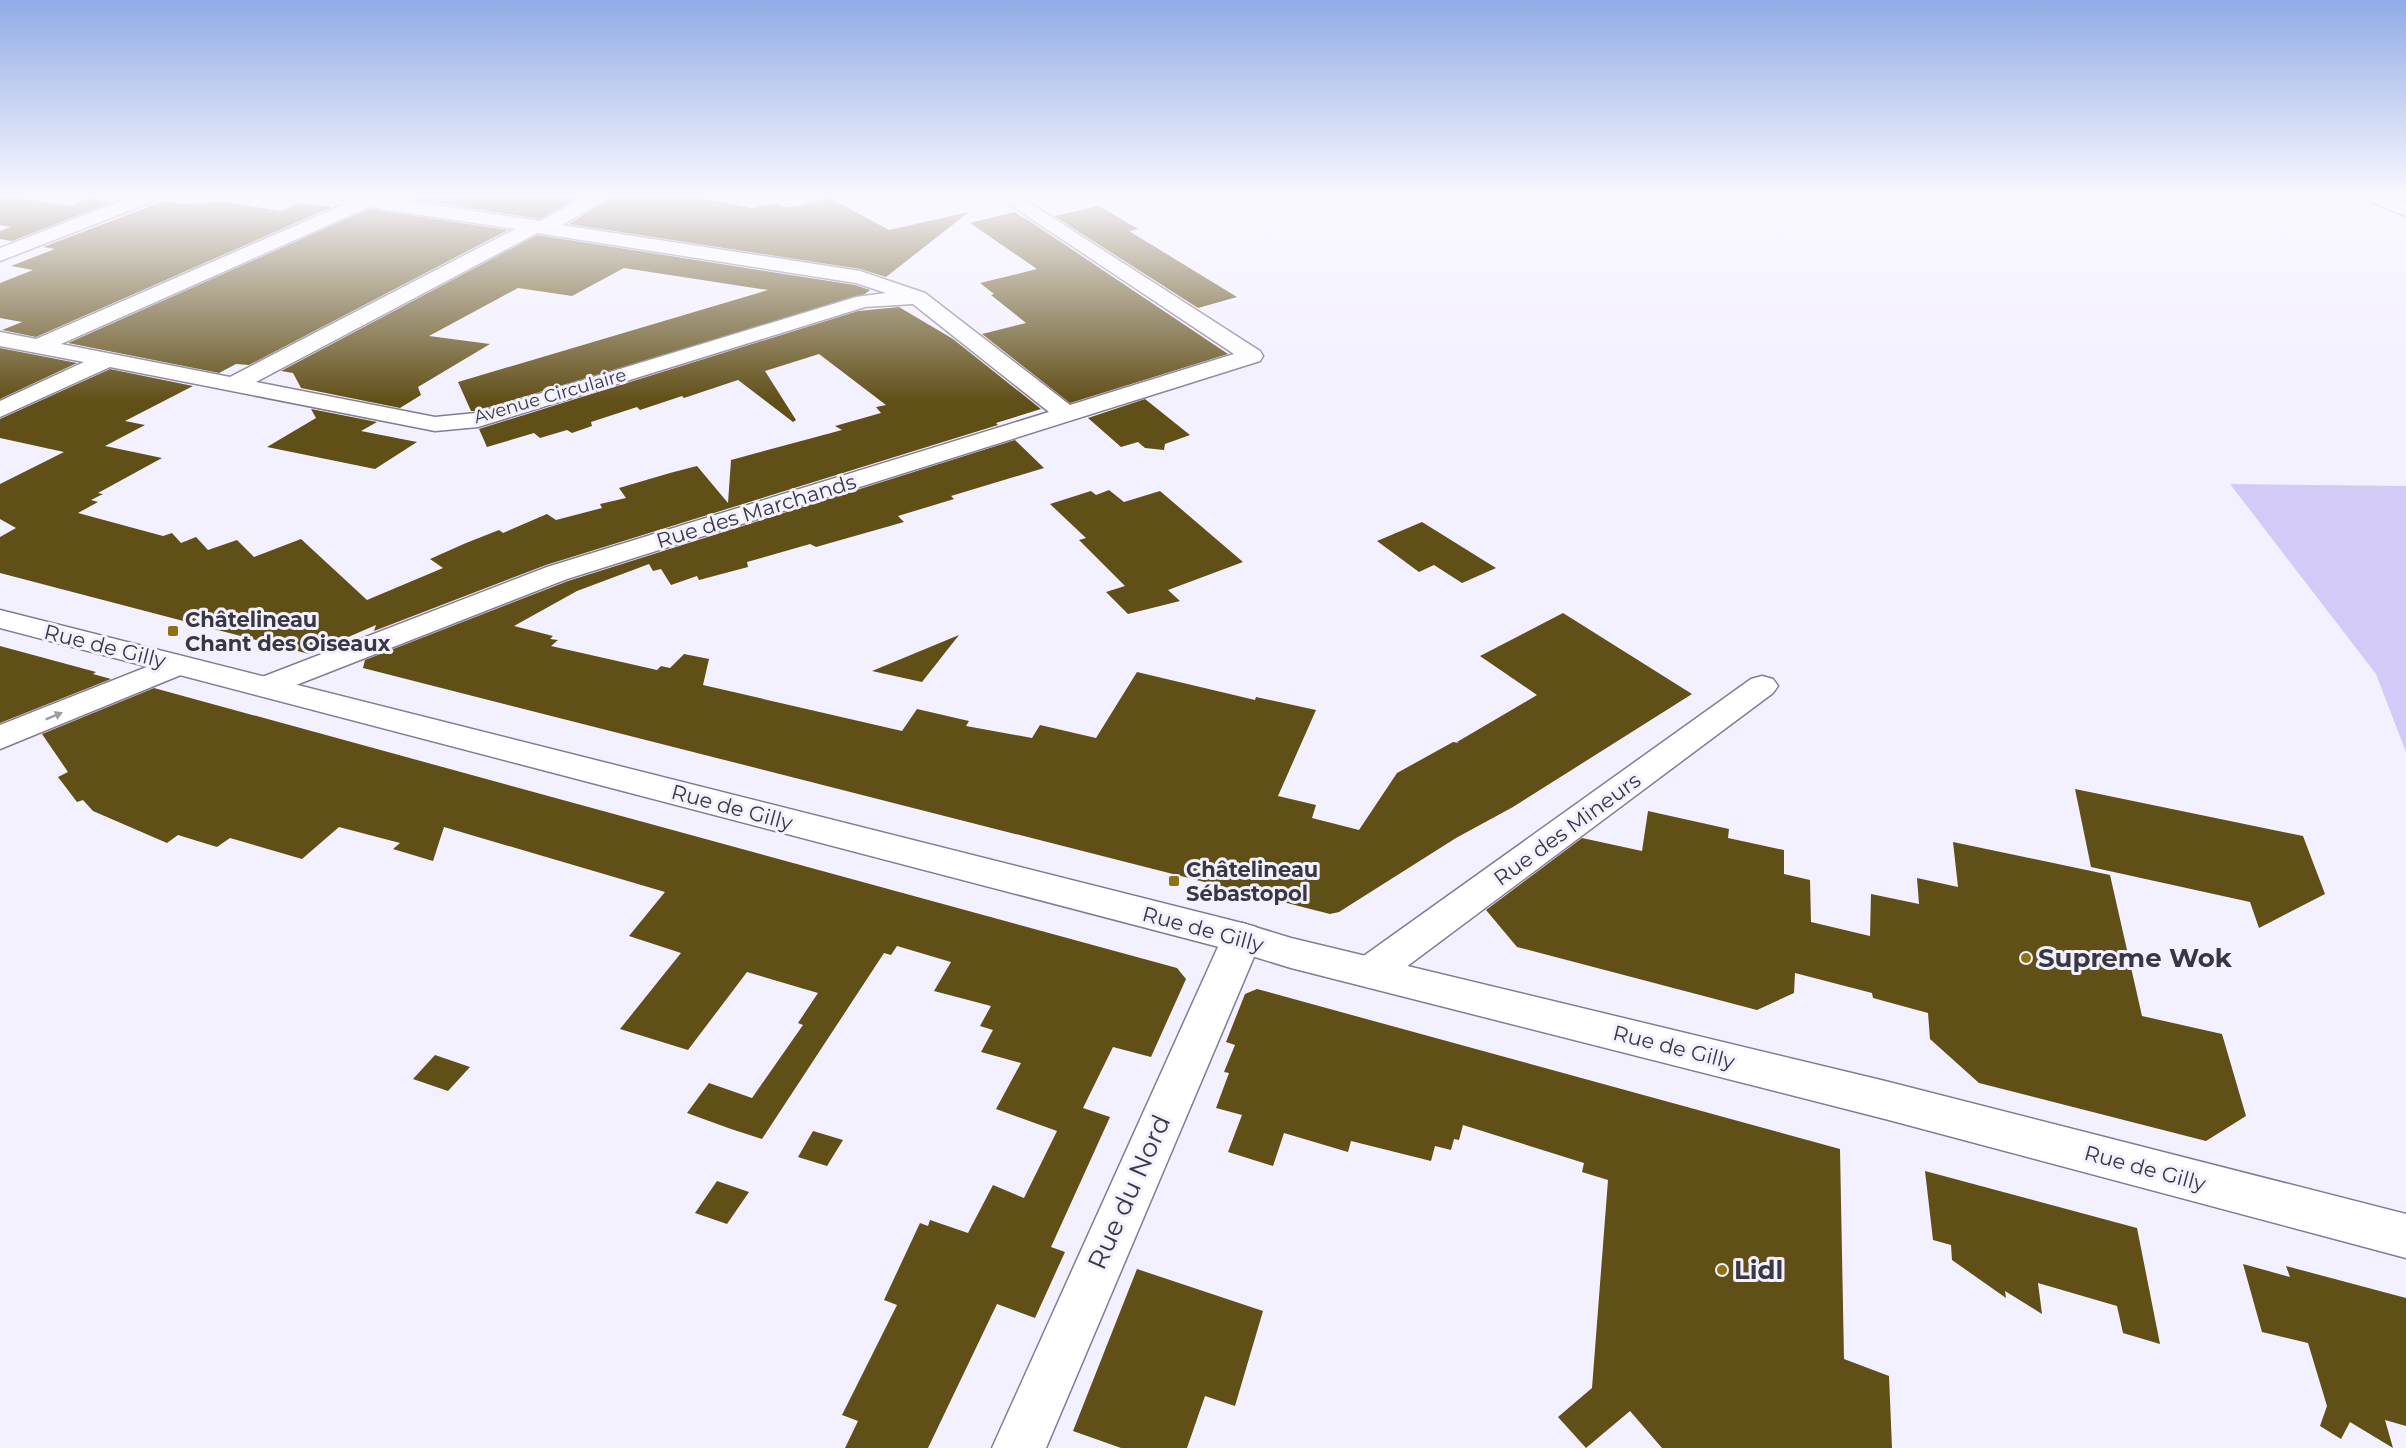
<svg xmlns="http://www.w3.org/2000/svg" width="2406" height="1448" viewBox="0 0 2406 1448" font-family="Montserrat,sans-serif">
  <rect width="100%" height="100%" fill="#f3f0ff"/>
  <path fill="#d4caf8" d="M2230,484l176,2v266l-30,-78z"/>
  <g fill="#614f18">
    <path d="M0,198h21l48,8 20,-8 24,4 -101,39 -12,-2v-8l11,-4 -11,-2z"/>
    <path d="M405,198h174l-39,21z"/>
    <path d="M610,198h91l50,10 27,-5 5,4 16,-1 31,-8 59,32 80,-18 -83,65 -26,-8 -291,-45z"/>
    <path d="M164,201l16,3 45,-2 56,9 18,-8 33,4 -296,130 -34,-7 20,-8 -22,-4v-35l33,-13 -22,-4 44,-17 -12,-2z"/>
    <path d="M1099,206l39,23 -9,2 108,66 -39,11 -144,-92z"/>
    <path d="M369,209l139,21 -259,135 -13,-1 -17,9 -151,-30z"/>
    <path d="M1014,212l17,10 197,132 -158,49 -88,-69 44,-11 -35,-28 3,-1 -14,-11 57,-14 -67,-46z"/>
    <path d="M537,235l318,50 15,5 -5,4 -389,117h-5l-13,-29 310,-92 -144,-22 -52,28 -54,-8 -89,48 61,8 -72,43 3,8 -21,13 -99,-20 -8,-15 -12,-2z"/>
    <path d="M899,307l54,32 88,70 -45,14 2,2 -452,140 -172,66 2,-6 -67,29 -309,-81v-36l16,-9 -16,-9v-35l64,-32 -64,-14v-19l110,-50 83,17 -68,35 20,4 -40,21 57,12 -64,35 5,1 -12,6 7,2 -20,11 85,23 9,-3 9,10 15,-6 12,13 29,-10 17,17 47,-18 66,61 76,-32 -13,-9 36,-16 33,-13 4,3 44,-19 9,6 46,-12 -2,-4 26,-6 -7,-10 51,-15 27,-7 31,37 3,-43 111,-30 -7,-4 46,-13 -5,-6 10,-2 -67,-51 -54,17 31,49 -3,2 -55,-42 -54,18 -2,-2 -42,14 -3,-3 -46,15 1,4 -20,7 -5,-3 -27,8 -6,-5 -47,14 -8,-18 379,-118z"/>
    <path d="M0,348l77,15 -77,36z"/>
    <path d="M1145,399l45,36 -25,9 -1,6 -19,-2 -7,-6 -17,5 -33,-29z"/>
    <path d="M311,409l66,13 -16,9 56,11 -42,27 -108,-22 49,-29z"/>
    <path d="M1015,440l29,28 -93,28 3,3 -56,17 6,6 -88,25 -6,-3 -63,18 1,5 -49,13 -2,-4 -26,9 -10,-16 -8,2 -4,-7 -72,27 -63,35 39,10 -3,3 8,1 -7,6 106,24 4,-4 9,2 14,-14 25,5 -6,26 199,46 15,-22 52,12 -3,5 66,12 8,-13 56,13 41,-66 118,28 1,-3 60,13 -38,86 38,9 -4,13 47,12 38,-57 56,-31 6,1 -2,-1 80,-47 -57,-39 83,-43 129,81 -179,113 -57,31 -117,74 -9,2 -967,-246 2,-8 203,-79z"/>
    <path d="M1109,490l15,12 36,-11 83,71 -75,28 12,11 -52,13 -22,-22 19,-6 -46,-46 7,-2 -36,-34 41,-13 5,4z"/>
    <path d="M1422,522l74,46 -34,15 -28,-18 -15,7 -42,-31z"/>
    <path d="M959,635l-37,47 -50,-11z"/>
    <path d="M0,646l96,26 -3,2 18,5 -111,44z"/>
    <path d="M154,688l1023,280 9,11 -35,78 -38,-10 -30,61 27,9 -59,130 14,5 -30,66 -38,-14 -69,144h-83l13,-27 -16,-6 55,-110 -13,-5 36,-77 8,3 2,-6 38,13 25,-48 31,13 33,-67 -61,-22 25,-46 -40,-11 12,-22 -13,-4 11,-20 -57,-15 17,-29 -54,-16 -6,9 -7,-2 -122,186 -31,-10 -44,-16 22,-30 43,15 51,-73 -5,-2 20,-30 -71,-21 -59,78 -68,-21 61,-76 -52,-17 36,-44 -221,-65 -11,34 -40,-12 7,-6 -61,-16 -37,32 -72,-21 -13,9 -39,-12 -11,8 -74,-32 -10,-11 -6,2 -19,-25 10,-5 -26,-38z"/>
    <path d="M2075,789l228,47 22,58 -66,34 -9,-26 -159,-35z"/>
    <path d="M1648,811l81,18 -1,9 56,12v24l26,6 1,42 59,14 1,-42 48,10 -2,-26 41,9 -5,-45 157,33 32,141 80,18 24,82 -40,25 -227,-58 -49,-44 -2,-26 -55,-15 -1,-5 -77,-20 -1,20 -37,17 -240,-63 -31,-37 96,-72 60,13z"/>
    <path d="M1257,989l583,160 4,210 45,17 3,72h-230l-32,-37 -44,37 -28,-31 34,-29 16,-208 -26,-8 2,-9 -121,-38 -4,15 -5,-1 -3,11 -16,-4 -4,15 -80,-20 -3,11 -64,-19 -11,33 -45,-14 14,-37 -26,-7 13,-35 -5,-1 11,-27 -9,-3 19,-48z"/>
    <path d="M435,1055l35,12 -22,24 -35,-12z"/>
    <path d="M813,1131l30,9 -16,26 -29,-9z"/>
    <path d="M1925,1171l212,57 23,116 -37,-11 -6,-27 -79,-23 4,31 -37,-23 1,7 -54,-38 -1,-15 -18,-5z"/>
    <path d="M717,1181l32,11 -22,32 -32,-11z"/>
    <path d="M2243,1264l47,13 -4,-11 120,32v128l-21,-6 8,28 -43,-26 -9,17 -21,-13 7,-20 -19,-63 -46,-11z"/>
    <path d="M1137,1269l126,42 -28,95 -30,-10 -18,52h-66l-48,-17z"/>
  </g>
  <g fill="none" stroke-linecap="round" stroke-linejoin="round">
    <defs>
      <g id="street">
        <path d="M129,198h26l-3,4 -152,59v-13z"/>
        <path d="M340,198h47l153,23 45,-23h23l-46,27 298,46 65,22 145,112 164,-51 -234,-156h22l238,153 3,5 -3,5 -693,218 -299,117 -11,-3 -5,-7 5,-7 290,-112 502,-155 -136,-108 -48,3 -387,120 -43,4 -325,-64 -110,50v-16l84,-39 -84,-16v-14l36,7 311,-136zM369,207l146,22 -285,148 -169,-33zM537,233l319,50 30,10 -30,4 -380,116 -41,4 -179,-35z"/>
        <path d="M177,655l11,3 5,7 -5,7 -188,77v-24z"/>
        <path d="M1762,676l11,3 5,7 -5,7 -387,289 -14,5 -14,-5 -6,-11 6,-11 393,-281z"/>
        <path d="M1242,923l14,4 6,11 -216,510h-54l230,-510 6,-11z"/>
      </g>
      <path id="primary" d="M0,610l1242,313 49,15 594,143 521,133v44l-521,-139 -594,-151 -49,-15 -1242,-325z"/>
      <path id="highway" d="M2368,198h26l12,5v13l-35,-14z"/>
    </defs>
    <use href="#street" stroke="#827d93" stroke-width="3"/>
    <use href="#primary" stroke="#827d93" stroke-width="3"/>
    <use href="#highway" stroke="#827d93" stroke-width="3"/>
    <use href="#street" fill="#fff" fill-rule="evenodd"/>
    <use href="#primary" fill="#fff" fill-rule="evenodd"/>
    <use href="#highway" fill="#fff" fill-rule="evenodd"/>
  </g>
  <defs><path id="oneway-solid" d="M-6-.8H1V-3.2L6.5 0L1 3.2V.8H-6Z" transform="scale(1.5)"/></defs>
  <use fill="#9c9ba0" href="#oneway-solid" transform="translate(54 716) rotate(-22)"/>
  <linearGradient id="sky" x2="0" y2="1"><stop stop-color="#91ace6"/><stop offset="0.49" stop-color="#faf8ff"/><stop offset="1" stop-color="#faf8ff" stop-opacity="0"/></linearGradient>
  <rect width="2406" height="401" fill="url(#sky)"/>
  <g fill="#8d7215" stroke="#f3f0ff" stroke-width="2">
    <rect x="167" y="625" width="12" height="12" rx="3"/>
    <rect x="1168" y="875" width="12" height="12" rx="3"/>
    <circle cx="2026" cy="958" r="6"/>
    <circle cx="1722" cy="1270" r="6"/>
  </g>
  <g text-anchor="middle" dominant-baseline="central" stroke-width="6" stroke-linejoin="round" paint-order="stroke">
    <g font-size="18" fill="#393741" stroke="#f3f0ff">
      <text transform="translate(550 396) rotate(-16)">Avenue Circulaire</text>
    </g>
    <g font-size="21" fill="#393741" stroke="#f3f0ff">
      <text transform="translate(756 511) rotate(-17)">Rue des Marchands</text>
      <text transform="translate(105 646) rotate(14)">Rue de Gilly</text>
      <text transform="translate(732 807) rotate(15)">Rue de Gilly</text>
      <text transform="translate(1567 829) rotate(-36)">Rue des Mineurs</text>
      <text transform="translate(1203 929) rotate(15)">Rue de Gilly</text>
      <text transform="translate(1674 1047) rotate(14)">Rue de Gilly</text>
      <text transform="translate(2145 1168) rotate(15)">Rue de Gilly</text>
    </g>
    <g font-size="21" font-weight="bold" fill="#393741" stroke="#f3f0ff" text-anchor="start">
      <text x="185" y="619">Châtelineau<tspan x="185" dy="24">Chant des Oiseaux</tspan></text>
      <text x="1186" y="869">Châtelineau<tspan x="1186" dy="24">Sébastopol</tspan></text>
    </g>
    <g font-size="26" font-weight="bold" fill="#393741" stroke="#f3f0ff" text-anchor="start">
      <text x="2038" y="958">Supreme Wok</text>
      <text x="1734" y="1270">Lidl</text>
    </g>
    <g font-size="26" fill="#393741" stroke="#f3f0ff">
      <text transform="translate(1129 1192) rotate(-66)">Rue du Nord</text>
    </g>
  </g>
</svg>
